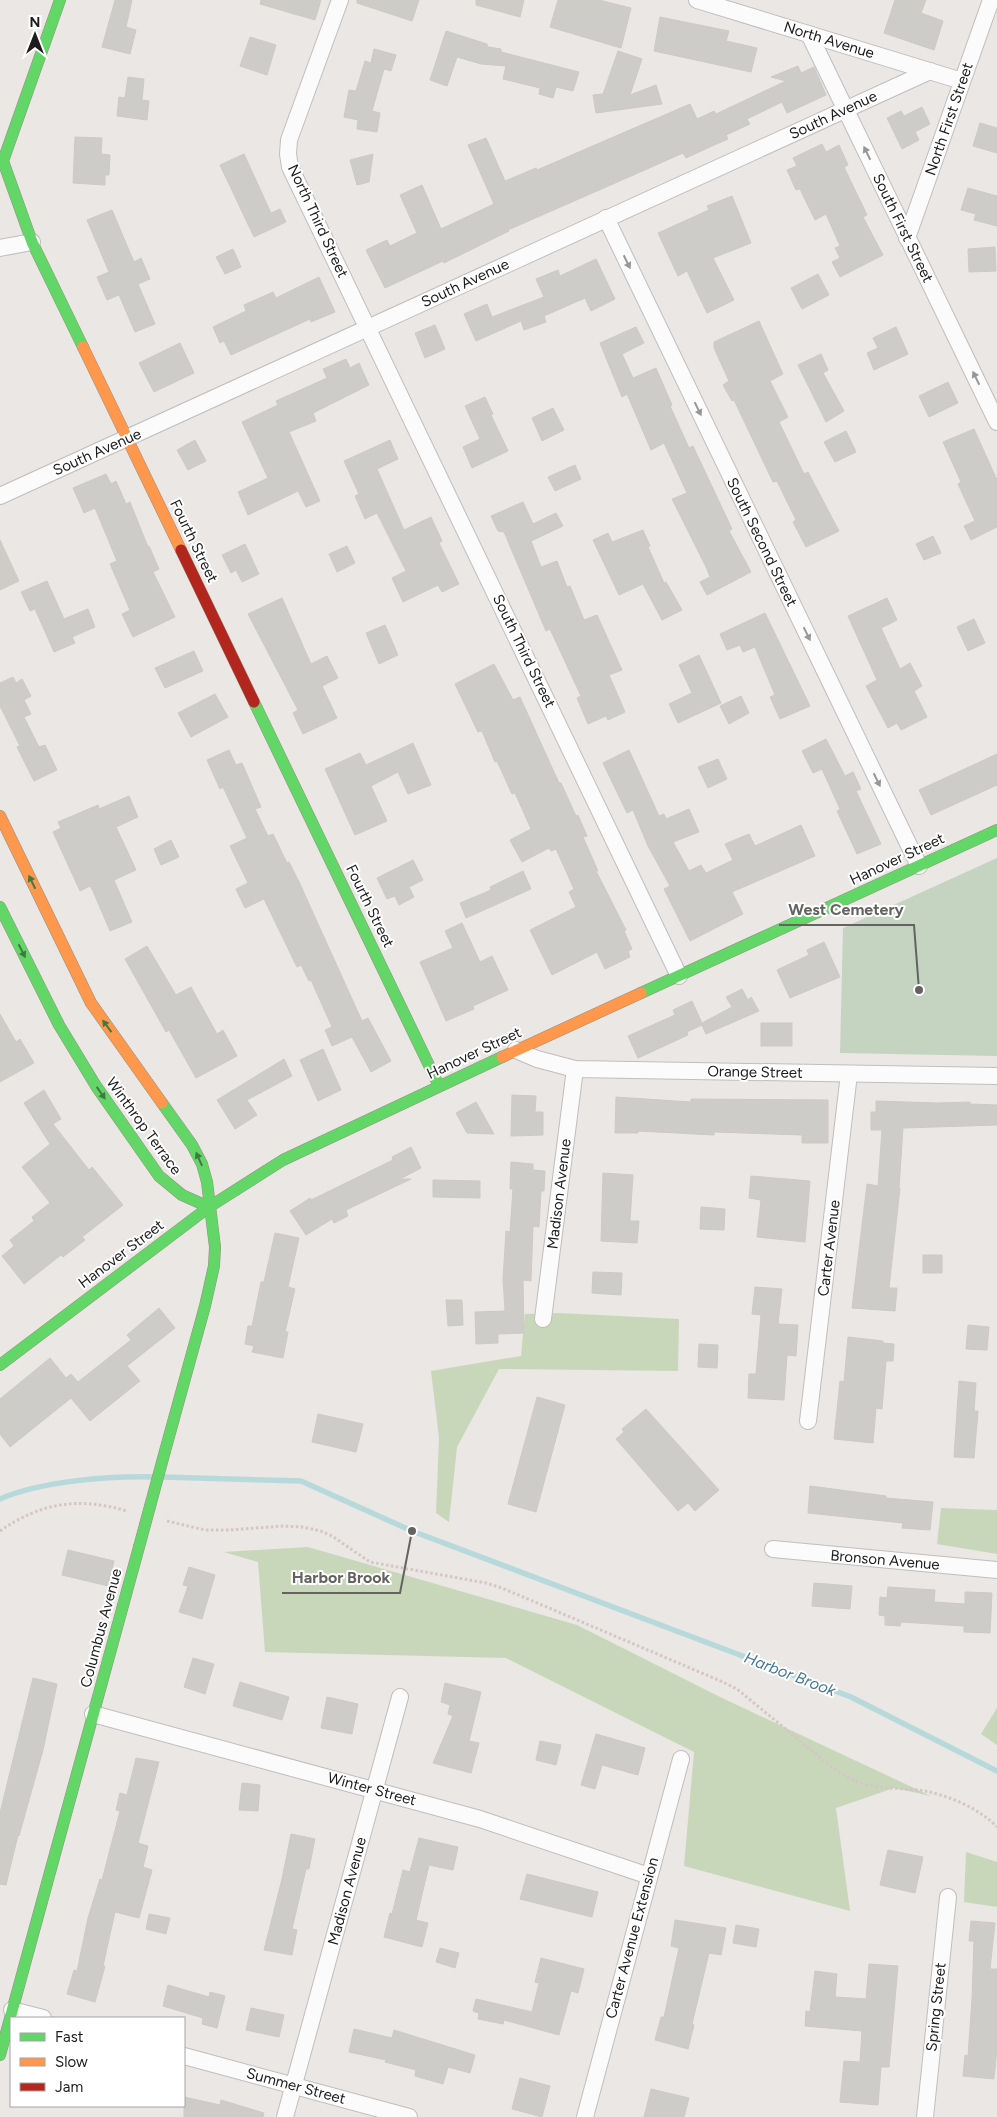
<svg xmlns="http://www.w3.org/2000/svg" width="997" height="2117" viewBox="0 0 997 2117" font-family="Figtree,sans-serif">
  <rect width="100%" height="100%" fill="#eae7e4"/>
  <g fill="#c8d7ba">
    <path d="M558,1313l121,6 -1,52 -179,-2 -42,78 -8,75 -13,-9 3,-75 -8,-67 90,-15 4,-42z"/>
    <path d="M941,1508l56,2v44l-60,-10z"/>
    <path d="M308,1547l269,78 143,72 211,99 -37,-8 -58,20 14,103 -166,-45 10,-114 -188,-94 -241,-6 -7,-90 -34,-10z"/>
    <path d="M997,1708v37l-16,-11z"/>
    <path d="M966,1852l31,10v45l-33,-5z"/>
  </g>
  <path fill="#c4d4c1" d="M997,858v198l-157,-3 3,-125z"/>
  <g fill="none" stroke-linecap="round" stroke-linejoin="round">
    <g stroke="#b8d9dc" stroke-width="5.5">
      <path d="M163,1477l138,4 111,50 439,166 146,74"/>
      <path d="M0,1499c41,-18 109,-23 153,-22"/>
    </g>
  </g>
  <g fill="#ceccc9" stroke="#cdc9c6">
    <path d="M115,0h17l-6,27 10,3 -6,24 -28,-7z"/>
    <path d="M261,0h60l-6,20 -55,-16z"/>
    <path d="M357,0h62l-7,21 -55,-18z"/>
    <path d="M476,0h48l-4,17 -44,-12z"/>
    <path d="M558,0h41l32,8 -10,40 -71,-21z"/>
    <path d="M895,0h31l-5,13 22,8 -9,29 -50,-17z"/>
    <path d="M660,17l69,14 -3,10 31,7 -6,24 -97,-21z"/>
    <path d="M446,31l41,13 1,3 13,2v3l78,20 -6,19 -17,-4 -3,11 -14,-4 1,-6 -37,-9 3,-13 -25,-2 -24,-7 -10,29 -17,-6z"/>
    <path d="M250,37l26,8 -9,30 -27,-9z"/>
    <path d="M374,49l22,6 -5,16 -7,-2 -12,42 8,2 -3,19 -20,-3 1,-9 -14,-3 5,-27 7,1 9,-30 6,2z"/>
    <path d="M618,51l24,8 -12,36 26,-10 6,19 -66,9 -3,-18 10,-1z"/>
    <path d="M798,66l3,7 13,-6 12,28 -39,18 -5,-11 -35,17 3,5 -24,11 2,4 -16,7 -26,12 -3,-5 -45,20 -130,57 1,1 -65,32 -1,-2 -58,27 -19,-38 21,-10 3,6 27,-13 -17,-38 22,-10 19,44 53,-25 -26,-59 18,-7 19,43 31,-13 1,2 153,-66 7,15 17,-8 2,3 70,-33 -15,-4z"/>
    <path d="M128,77l16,2 -2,21 7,1 -2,19 -30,-4 2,-19 6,1z"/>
    <path d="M922,107l8,17 -15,8 4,8 -17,9 -15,-31 14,-7 3,5z"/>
    <path d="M980,123l17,5v25l-24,-7z"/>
    <path d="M75,137l27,1 -1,16 9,1 -1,20h-4v10l-32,-2z"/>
    <path d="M822,144l4,8 13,-7 9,20 -4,2 23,48 -4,2 20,38 -43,22 -8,-15 8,-4 -5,-10 5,-2 -14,-32 -11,6 -15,-31 -4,1 -9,-20 10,-4 -4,-8z"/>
    <path d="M244,154l27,59 9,-4 6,13 -32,15 -34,-72z"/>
    <path d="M373,154l-4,28 -12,3 -7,-25z"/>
    <path d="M968,188l29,8v30l-23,-6 2,-6 -15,-4z"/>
    <path d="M732,196l19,47 -38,15 21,42 -27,13 -20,-42 -9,5 -20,-43 51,-23 -2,-4z"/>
    <path d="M112,210l22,52 7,-4 9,21 -12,5 17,40 -20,8 -16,-37 -12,5 -10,-23 12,-5 -22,-52z"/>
    <path d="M995,247l1,24 -27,1 -1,-23z"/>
    <path d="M233,249l8,18 -16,7 -9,-17z"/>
    <path d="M596,259l19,40 -24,12 -6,-13 -41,18 2,6 -22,8 -3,-9 -45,20 -12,-27 23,-10 5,13 52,-20 -8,-18 22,-9 2,6z"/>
    <path d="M818,274l11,21 -27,14 -11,-21z"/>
    <path d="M319,277l16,35 -24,10 -1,-3 -79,36 -7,-14 -4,2 -7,-16 33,-16 -2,-6 29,-13 3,6z"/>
    <path d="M759,321l24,53 -13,7 18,36 -9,5 25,52 4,-2 31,59 -33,16 -13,-25 3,-2 -19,-39 -4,1 -39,-82 -2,1 -9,-16 6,-4 -15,-33v-6z"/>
    <path d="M435,325l10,24 -20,9 -10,-25z"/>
    <path d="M636,327l8,16 -22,11 11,24 23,-10 16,37 -2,1 19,42 4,-2 39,83 -3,2 22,41 -44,23 -7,-13 10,-5 -3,-8 -35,-70 15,-6 -23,-50 -13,7 -24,-56 -5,3 -22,-54z"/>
    <path d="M896,327l12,27 -34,16 -7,-17 11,-5 -5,-10z"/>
    <path d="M180,343l14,30 -40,19 -15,-29z"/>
    <path d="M821,354l7,16 -5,3 21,38 -18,11 -28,-57z"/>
    <path d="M346,359l4,9 9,-5 10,22 -56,28 3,8 -27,11 31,69 -14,6 -8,-16 -50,24 -10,-23 30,-14 -26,-56 36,-17 -2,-4 51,-23 -4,-9z"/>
    <path d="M948,382l10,21 -29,14 -10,-21z"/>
    <path d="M485,397l8,17 -2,1 17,36 -36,17 -9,-21 17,-8 -15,-33z"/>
    <path d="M553,408l11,22 -22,11 -10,-23z"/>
    <path d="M974,429l23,51v47l-26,13 -7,-14 11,-5 -17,-37 3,-2 -18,-40z"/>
    <path d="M846,431l10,21 -21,10 -11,-20z"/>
    <path d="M195,440l11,21 -18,9 -11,-20z"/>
    <path d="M390,440l8,19 -21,10 27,61 27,-13 11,24 -3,2 20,41 -17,8 -4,-7 -35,17 -11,-24 14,-7 -29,-58 -12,6 -10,-23 4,-2 -15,-33z"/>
    <path d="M575,465l6,14 -26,12 -7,-14z"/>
    <path d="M106,474l5,10 5,-3 10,23 4,-2 18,45 1,-1 10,23 -6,3 22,45 -42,20 -11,-23 8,-4 -20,-46 7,-3 -22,-53 -11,5 -11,-25z"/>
    <path d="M523,502l10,22 23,-11 7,13 -32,15 10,26 16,-6 10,26 3,-1 14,34 13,-5 25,55 -13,5 16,37 -17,8 -2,-4 -18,8 -11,-26 4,-2 -31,-67 -4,2 -42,-99 -6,-1 -7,-15z"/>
    <path d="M643,530l7,16 -2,1 16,36 2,-1 16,28 -20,10 -19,-36 -24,11 -26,-55 15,-7 4,9z"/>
    <path d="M933,536l8,17 -17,7 -8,-16z"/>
    <path d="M0,540l19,41 -19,9z"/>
    <path d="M245,544l14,30 -17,8 -6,-12 -5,3 -9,-18z"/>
    <path d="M347,546l8,17 -18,9 -8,-18z"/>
    <path d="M47,581l17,38 24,-10 7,18 -23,10 3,6 -21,9 -19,-43 -5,2 -9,-19z"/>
    <path d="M282,598l29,66 16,-8 11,22 -16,8 15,32 -34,16 -10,-21 5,-3 -50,-96z"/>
    <path d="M887,598l10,22 -16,8 19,41 10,-6 12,23 -8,5 13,26 -26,13 -4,-7 -9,5 -22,-42 11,-6 -29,-64z"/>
    <path d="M765,613l45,93 -30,13 -10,-22 5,-2 -20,-48 -12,5 -3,-7 -13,5 -7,-16z"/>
    <path d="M974,619l11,24 -17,8 -11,-24z"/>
    <path d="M385,625l13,30 -19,9 -13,-31z"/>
    <path d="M194,651l9,20 -38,17 -10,-20z"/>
    <path d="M699,655l22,48 -43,20 -9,-19 23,-11 -13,-28z"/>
    <path d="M494,664l19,36 7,-3 39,86h2l15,33 2,-1 9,21 -4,1 15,34h-2l30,59 -2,1 8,18 -4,2 2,6 -25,12 -8,-17 -45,23 -22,-45 46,-23 -7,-15 5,-3 -18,-40 -5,2 -2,-3 -27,14 -12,-22 21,-11 -16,-36 -3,1 -15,-33 -2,1 -13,-31 -4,1 -23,-48z"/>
    <path d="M13,677l3,6 6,-4 9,17 -7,4 7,14 -7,3 15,30 6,-2 12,25 -23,11 -17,-34 3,-1 -20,-40v-23z"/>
    <path d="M215,694l13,23 -37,20 -13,-24z"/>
    <path d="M741,696l8,17 -20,11 -9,-18z"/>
    <path d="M826,739l19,37 8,-4 8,17 -5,2 25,53 -24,10 -20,-43 3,-2 -18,-40 -9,4 -11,-22z"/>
    <path d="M413,743l18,42 -23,9 -10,-22 -27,14 16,35 -32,14 -30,-66 35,-16 6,12z"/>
    <path d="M229,750l7,15 6,-2 19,44 -6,2 13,27 5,-2 14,29 2,-1 11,22 62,137 6,-3 23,43 -20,11 -19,-35 -20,9 -7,-16 7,-3 -21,-47 -2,1 -8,-16 -4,2 -33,-68 -19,9 -9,-19 12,-6 -18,-37 17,-8 -24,-51 -3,2 -13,-29z"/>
    <path d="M629,750l30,66 5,-2 2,5 23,-10 10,23 -26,10 16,29 12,-6 5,8 27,-13 -8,-16 24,-10 6,12 46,-21 14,31 -83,36 11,22 -53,27 -26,-52 6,-3 -22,-40 -15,-36 -6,3 -24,-50z"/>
    <path d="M997,754v31l-66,30 -12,-25z"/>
    <path d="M718,759l9,20 -19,9 -10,-21z"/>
    <path d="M129,796l9,21 -22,10 20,43 -22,10 18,42 -22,9 -17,-40 -3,-5 -10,5 -27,-59 8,-4 -3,-6 40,-17 1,4z"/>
    <path d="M171,840l8,17 -18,8 -7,-16z"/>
    <path d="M413,860l10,20 -14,7 5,10 -15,8 -4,-9 -8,3 -10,-21z"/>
    <path d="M523,871l8,18 -65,29 -6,-15 31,-13 -1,-3z"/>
    <path d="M462,923l18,39 12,-6 16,34 -35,16 1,3 -28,12 -26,-59 33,-14 -8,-17z"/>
    <path d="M824,942l16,35 -50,21 -13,-28 32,-15 -2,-5z"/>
    <path d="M147,946l29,49 15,-8 26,47 6,-4 14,26 -41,22 -27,-48 -3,2 -41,-73z"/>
    <path d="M742,989l6,11 3,-3 8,14 -53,23 -4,-9 -15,7 1,3 -50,23 -10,-22 47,-21 -2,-5 19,-9 10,22 30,-16 -6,-10z"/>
    <path d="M0,1014l16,28 4,-3 14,24 -34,19z"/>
    <rect x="761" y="1023" width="31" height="23"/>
    <path d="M323,1049l18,41 -23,11 -18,-41z"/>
    <path d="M284,1059l8,17 -45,24 10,15 -22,14 -18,-29z"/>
    <path d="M44,1090l17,29 -8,5 36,46 3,-3 31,38 -41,32 3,3 -22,17 -2,-2 -37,29 -22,-28 12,-10 -4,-6 24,-19 -2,-4 18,-14 -28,-36 28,-23 -26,-41z"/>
    <path d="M512,1095l24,1 -1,16h8v23l-32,1z"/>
    <path d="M616,1097l75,5v-3l137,1v43h-26v-8l-88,-3v3l-76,-4v2h-23z"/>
    <path d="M876,1101l61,2 33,-1v2l27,1v20l-94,3 -4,60h1l-11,100h8l-2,23 -43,-3 15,-124 11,2 4,-56h-11v-18h5z"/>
    <path d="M476,1102l18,32 -27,-1 -11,-20z"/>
    <path d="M411,1147l10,21 -21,11h11l-65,31 2,6 -14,7 -2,-4 -26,16 -16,-24 20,-13 1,2 82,-40 -1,-3z"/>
    <path d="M511,1162l22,2v6l12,1 -1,20h-3l-2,36 -6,-1 -2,55 -8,-1 1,53 -26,1v9l-22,1 -1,-32 30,-1 -2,-32 3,-48 4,1 3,-43h-3z"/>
    <path d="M603,1173l30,2 -3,46h9l-2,22 -36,-2z"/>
    <path d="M751,1176l59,5 -5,61 -48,-5 4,-37 -12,-2z"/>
    <path d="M433,1180l47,1v17l-47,-1z"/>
    <path d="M701,1207l24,2 -1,21 -24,-1z"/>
    <path d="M275,1233l24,5 -11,49 7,2 -10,43h3l-5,26 -31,-6 2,-6 -9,-2 3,-18h4l9,-44h3z"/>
    <rect x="923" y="1255" width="19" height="18"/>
    <path d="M593,1272l29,1 -1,22 -29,-2z"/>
    <path d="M755,1287l27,2 -4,35 20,1 -2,31 -9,-1 -3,45 -36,-2 1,-24h7l5,-59 -9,-1z"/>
    <path d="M446,1300h16l1,25 -15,1z"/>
    <path d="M159,1308l16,20 -48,38 13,15 -50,40 -19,-23 -61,49 -10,-13v-35l50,-41 16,20 5,-4 7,8 53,-42 -4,-5z"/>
    <path d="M968,1325l21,2 -2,23 -21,-1z"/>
    <path d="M848,1337l35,4v2l11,1 -1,17h-7l-4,48 -6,-1 -3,35 -39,-4 6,-58 4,1z"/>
    <path d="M699,1344l19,1 -1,23 -19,-1z"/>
    <path d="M959,1381l17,2 -2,28h4l-4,47 -20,-1z"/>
    <path d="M537,1397l28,8 -29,107 -28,-8z"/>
    <path d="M646,1409l73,81 -24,21 -7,-8 -10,8 -62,-72 8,-7 -2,-3z"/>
    <path d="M318,1414l45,10 -7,28 -44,-10z"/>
    <path d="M810,1486l76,10v2l47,4 -3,28 -28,-2 1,-5 -95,-10z"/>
    <path d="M68,1550l46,11 -6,25 -46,-11z"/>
    <path d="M189,1567l26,8 -13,44 -23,-7 9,-26 -5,-1z"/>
    <path d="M814,1583l38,3 -2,23 -38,-3z"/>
    <path d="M888,1587l47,3 -1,12 31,2v-12l27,1 -2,40 -26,-1v-6l-63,-4 -1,4 -15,-1v-9l-6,-1 1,-18 7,1z"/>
    <path d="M193,1658l21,6 -9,30 -21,-7z"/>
    <path d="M33,1678l24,6 -14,66 -24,86 -1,-1 -12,50 -6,-1v-71z"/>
    <path d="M240,1682l49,15 -7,23 -49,-14z"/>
    <path d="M445,1683l36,9 -12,49 10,2 -8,30 -38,-10 20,-47 -5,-2 2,-9 -9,-3z"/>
    <path d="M327,1697l31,7 -6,30 -31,-6z"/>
    <path d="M596,1734l49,14 -7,27 -36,-10 -7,24 -14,-4z"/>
    <path d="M540,1741l21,4 -5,20 -20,-5z"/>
    <path d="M136,1758l23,4 -21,81 10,3 -5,21 9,3 -13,48 -24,-6 -12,54h2l-10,36 -28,-8 7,-24 3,1 11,-53 12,-39 2,1 18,-69 -4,-1 4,-17 7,2z"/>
    <path d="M242,1783l18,2 -2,26 -19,-1z"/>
    <path d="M291,1834l24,5 -6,30h-3l-14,60 5,1 -5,25 -28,-5 18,-71z"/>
    <path d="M419,1838l39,9 -5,23 -24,-5 -13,55 12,3 -6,24 -38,-10 6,-24 2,1 11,-44 7,2z"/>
    <path d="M888,1850l35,7 -8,36 -35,-8z"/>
    <path d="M527,1874l71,18 -6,25 -72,-18z"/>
    <path d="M149,1914l21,4 -4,16 -20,-5z"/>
    <path d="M675,1920l51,8 -5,27 -12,-2 -17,71 2,1 -6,24 -33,-9 6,-23h3l15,-69 -8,-2z"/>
    <path d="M971,1921l24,2 -5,46h7v80l-3,30 -31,-3 2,-21 3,1 4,-57 2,-58h-5z"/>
    <path d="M736,1925l23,4 -3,18 -23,-4z"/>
    <path d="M440,1948l19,5 -4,15 -19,-6z"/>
    <path d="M541,1958l43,11 -6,24 -7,-2 -12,44 -55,-15 -1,4 -25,-5 1,-6 -6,-2 3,-12 56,13 7,-29 -4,-1z"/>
    <path d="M869,1964l29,2 -9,101h-8l-3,38 -38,-3 4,-41 16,1 2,-31 -57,-5 1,-15 4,1 5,-41 22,3 -2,23 31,2z"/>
    <path d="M168,1985l41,12 1,-5 15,4 -8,32 -15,-4 1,-6 -40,-12z"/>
    <path d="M251,2008l33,7 -5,22 -33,-7z"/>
    <path d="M354,2029l38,9 2,-8 81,25 -5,18 -22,-6 -5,17 -28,-8 1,-6 -31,-8 1,-2 -37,-8z"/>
    <path d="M520,2078l30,8 -8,31 -30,-8z"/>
    <path d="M651,2089l38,9 -5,19h-40z"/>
    <path d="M184,2097l36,8 1,-5 43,13 -1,4h-79z"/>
  </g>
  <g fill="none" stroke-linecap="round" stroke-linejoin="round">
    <defs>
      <g id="street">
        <path d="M340,0l-51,140 -1,14 2,13 389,809"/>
        <path d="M697,0l265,81"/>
        <path d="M809,34l188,388"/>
        <path d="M606,218l313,648"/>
        <path d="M907,238l84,-238"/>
        <path d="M0,248l32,-6"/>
        <path d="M0,496l930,-425"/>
        <path d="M516,1050l21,9 38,10 422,7"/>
        <path d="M543,1319l32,-250"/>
        <path d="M808,1421l41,-347"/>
        <path d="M773,1549l224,21"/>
        <path d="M93,1714l387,105 169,57"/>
        <path d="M12,2010l31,8"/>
        <path d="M184,2056l225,61"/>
        <path d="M285,2117l115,-420"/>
        <path d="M585,2117l96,-358"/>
        <path d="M925,2117l23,-220"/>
      </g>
      <g id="fast">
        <path d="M60,0l-57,161 29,81 51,105"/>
        <path d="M254,702l185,384"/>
        <path d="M0,907l59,118 37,61 63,90 23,19 27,12"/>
        <path d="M641,993l356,-163"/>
        <path d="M162,1103l30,42 10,19 5,18 8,65 -1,19 -9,40 -40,145"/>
        <path d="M0,1365l209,-158 74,-47 219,-103"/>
        <path d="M0,2055l139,-508"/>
      </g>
      <g id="slow">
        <path d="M83,347l98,203"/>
        <path d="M0,816l91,187 71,100"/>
        <path d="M502,1057l139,-64"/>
      </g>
      <path id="jam" d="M181,550l73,152"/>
    </defs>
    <use href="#street" stroke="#c0bebd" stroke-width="18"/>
    <use href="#fast" stroke="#93917e" stroke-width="12"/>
    <use href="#slow" stroke="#93917e" stroke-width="12"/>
    <use href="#jam" stroke="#93917e" stroke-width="12"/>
    <g stroke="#d5c6c5" stroke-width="3" stroke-dasharray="2.5 2.5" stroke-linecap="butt">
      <path d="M167,1521l38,9h24l54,-4 19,1 19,4 11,5 38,26 116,21 16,5 221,94 14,7 96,79c11,7 21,14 34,17 19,4 39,3 58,6 25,5 55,18 72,36"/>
      <path d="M0,1531c42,-29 78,-34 127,-20"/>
    </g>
    <use href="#street" stroke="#fcfbfb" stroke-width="16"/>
    <use href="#fast" stroke="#63d668" stroke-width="11"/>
    <use href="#slow" stroke="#ff974d" stroke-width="11"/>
    <use href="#jam" stroke="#b3261e" stroke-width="11"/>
    <defs>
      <path id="fast-bridge" d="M139,1547l26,-96"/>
    </defs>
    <use href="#fast-bridge" stroke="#93917e" stroke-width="12" stroke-linecap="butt"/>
    <use href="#fast-bridge" stroke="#63d668" stroke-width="11"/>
  </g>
  <defs><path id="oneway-solid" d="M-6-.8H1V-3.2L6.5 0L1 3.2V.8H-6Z" transform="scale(1.25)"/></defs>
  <g fill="#979797">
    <use href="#oneway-solid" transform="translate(867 153) rotate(-116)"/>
    <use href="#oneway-solid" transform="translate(627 262) rotate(64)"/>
    <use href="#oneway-solid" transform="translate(976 378) rotate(-116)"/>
    <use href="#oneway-solid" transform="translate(698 409) rotate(64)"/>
    <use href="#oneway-solid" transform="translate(807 634) rotate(64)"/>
    <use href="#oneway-solid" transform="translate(877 780) rotate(64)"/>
  </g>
  <g fill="#407942">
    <use href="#oneway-solid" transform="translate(32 882) rotate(-116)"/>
    <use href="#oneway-solid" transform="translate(22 951) rotate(63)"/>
    <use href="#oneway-solid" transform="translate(107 1026) rotate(-126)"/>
    <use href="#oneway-solid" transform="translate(101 1093) rotate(55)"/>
    <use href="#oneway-solid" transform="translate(199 1159) rotate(-114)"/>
  </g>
  <g text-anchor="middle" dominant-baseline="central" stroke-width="4" stroke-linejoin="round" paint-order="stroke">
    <g font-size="15" fill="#1c1c1c" stroke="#fff">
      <text transform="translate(829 40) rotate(17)">North Avenue</text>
      <text transform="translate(833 115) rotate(-25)">South Avenue</text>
      <text transform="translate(949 119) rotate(-71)">North First Street</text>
      <text transform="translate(318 221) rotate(65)">North Third Street</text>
      <text transform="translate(903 228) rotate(64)">South First Street</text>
      <text transform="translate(465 283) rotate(-25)">South Avenue</text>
      <text transform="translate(97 452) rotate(-24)">South Avenue</text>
      <text transform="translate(194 541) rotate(64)">Fourth Street</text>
      <text transform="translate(762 542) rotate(64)">South Second Street</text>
      <text transform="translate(524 651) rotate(64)">South Third Street</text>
      <text transform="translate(897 859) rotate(-25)">Hanover Street</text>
      <text transform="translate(370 906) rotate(64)">Fourth Street</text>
      <text transform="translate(474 1053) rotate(-25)">Hanover Street</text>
      <text transform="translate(755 1072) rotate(1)">Orange Street</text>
      <text transform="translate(144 1126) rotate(54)">Winthrop Terrace</text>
      <text transform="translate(559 1194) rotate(-83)">Madison Avenue</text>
      <text transform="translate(829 1248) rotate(-83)">Carter Avenue</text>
      <text transform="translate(121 1254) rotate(-37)">Hanover Street</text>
      <text transform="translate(885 1560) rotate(5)">Bronson Avenue</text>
      <text transform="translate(101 1628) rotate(-75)">Columbus Avenue</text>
      <text transform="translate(372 1789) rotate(15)">Winter Street</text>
      <text transform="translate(347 1891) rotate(-75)">Madison Avenue</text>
      <text transform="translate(632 1938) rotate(-75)">Carter Avenue Extension</text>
      <text transform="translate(936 2007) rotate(-84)">Spring Street</text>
      <text transform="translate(296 2086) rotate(15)">Summer Street</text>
    </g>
    <g font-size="16" font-style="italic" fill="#477897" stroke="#fff">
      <text transform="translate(790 1674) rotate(21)">Harbor Brook</text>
    </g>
  </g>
  <path fill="none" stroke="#646362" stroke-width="2" d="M919 990L914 925H779M412 1531L400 1593H282"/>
  <g fill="#646362" stroke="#fff" stroke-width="2">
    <circle cx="919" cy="990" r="5"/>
    <circle cx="412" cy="1531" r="5"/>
  </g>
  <g font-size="16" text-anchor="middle" font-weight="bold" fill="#646362" stroke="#fff" stroke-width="4" stroke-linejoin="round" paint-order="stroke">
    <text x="846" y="915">West Cemetery</text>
    <text x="341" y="1583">Harbor Brook</text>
  </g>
  <rect x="10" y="2017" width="175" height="90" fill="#ffffff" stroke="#a4a4a4"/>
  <rect x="20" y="2033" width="25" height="8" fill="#63d668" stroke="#a4a4a4"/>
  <text x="55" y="2042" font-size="15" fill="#1c1c1c">Fast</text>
  <rect x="20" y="2058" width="25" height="8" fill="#ff974d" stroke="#a4a4a4"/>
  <text x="55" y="2067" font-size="15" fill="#1c1c1c">Slow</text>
  <rect x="20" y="2083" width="25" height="8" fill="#b3261e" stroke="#a4a4a4"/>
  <text x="55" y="2092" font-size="15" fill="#1c1c1c">Jam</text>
  <g transform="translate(35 35)" stroke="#ffffff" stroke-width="4" paint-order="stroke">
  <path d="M0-4L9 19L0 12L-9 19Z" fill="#1c1c1c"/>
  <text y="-8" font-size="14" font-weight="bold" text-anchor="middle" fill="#1c1c1c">N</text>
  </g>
</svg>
